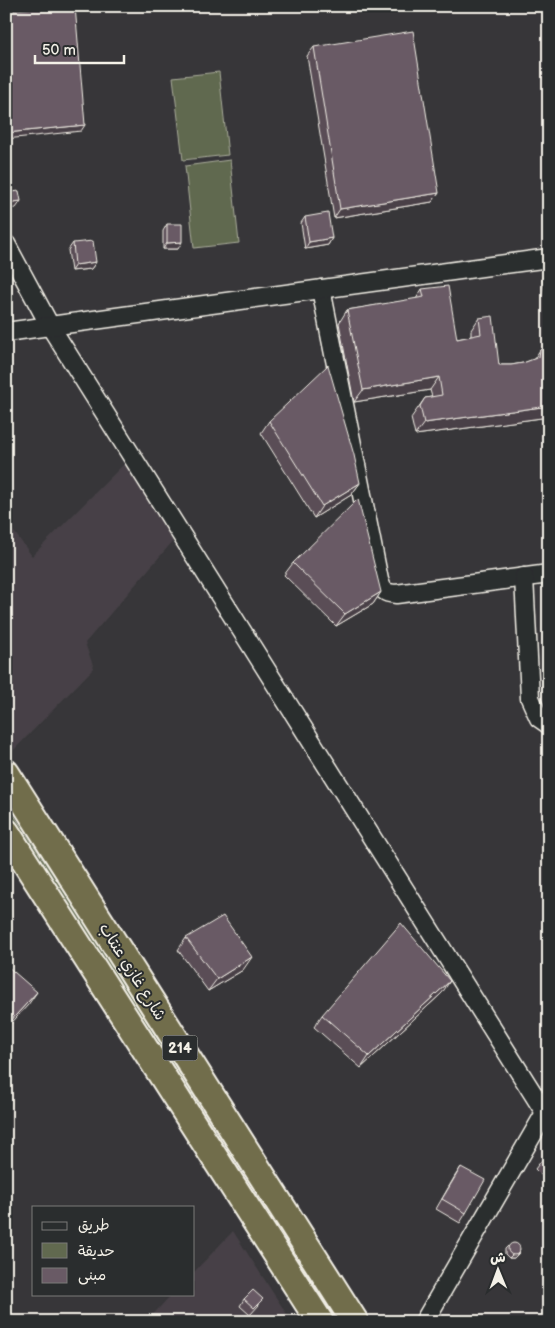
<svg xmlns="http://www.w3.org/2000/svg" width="555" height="1328" viewBox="0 0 555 1328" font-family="'Balsamiq Sans','Playpen Sans Arabic',sans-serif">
  <rect width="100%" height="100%" fill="#373639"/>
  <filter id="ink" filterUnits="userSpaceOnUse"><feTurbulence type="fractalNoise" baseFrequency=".02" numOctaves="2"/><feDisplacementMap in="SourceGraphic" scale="10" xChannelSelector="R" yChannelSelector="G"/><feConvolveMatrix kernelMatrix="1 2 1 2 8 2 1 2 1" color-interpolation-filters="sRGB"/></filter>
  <g filter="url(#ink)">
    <g fill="#464146">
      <path d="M132,456l48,77 -95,110 9,25 -86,88 -2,-2v-233l26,35z"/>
      <path d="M233,1231l59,91h-146l26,-28h22v-22z"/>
    </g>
    <g fill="#61694f" stroke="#aaad9c">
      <path d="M219,72l9,83 -45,5 -10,-83z"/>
      <path d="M230,160l9,83 -45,5 -9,-82z"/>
      <path d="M6,803l81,123 248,396h-6l-323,-507z"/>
    </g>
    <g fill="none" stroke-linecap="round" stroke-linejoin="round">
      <defs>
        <g id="minor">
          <path d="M6,244l44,82 499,793"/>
          <path d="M321,289l58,291c4,11 5,13 17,14l153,-20"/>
          <path d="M6,332l543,-74"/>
          <path d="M524,577l6,121 9,20 10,7"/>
          <path d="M424,1322l121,-209 4,-7"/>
        </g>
        <g id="highway">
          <path d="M6,773l349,549"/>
          <path d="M6,832l314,490"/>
        </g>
      </defs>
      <use href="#minor" stroke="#f4f1e8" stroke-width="21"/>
      <use href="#highway" stroke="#f4f1e8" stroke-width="30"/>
      <use href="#minor" stroke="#2a2d2e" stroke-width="18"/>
      <use href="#highway" stroke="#716d4b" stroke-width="26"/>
    </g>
    <g fill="#5a4d57" stroke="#f4f1e8">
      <path d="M314,47l125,146 -7,9 -98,16 -27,-162z"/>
      <path d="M305,217l27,21 -4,7 -23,4 -4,-26z"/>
      <path d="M167,224l11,25h-15v-18z"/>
      <path d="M73,243l23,19 -5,7 -20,2 -3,-21z"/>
      <path d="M549,269v46l-7,-37z"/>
      <path d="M422,289l35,50 14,-3v-6l8,-12 20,47h12l12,-2 11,-4 6,-9 5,-3 4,-6v76l-134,18 -4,-17 14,-20 7,-1 -2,-7 -76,12 -15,-79 8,-13 69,-11z"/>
      <path d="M269,421l91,62 -9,12 -37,23 -53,-85z"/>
      <path d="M293,563l88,29 -8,12 -37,22 -52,-51z"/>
      <path d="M186,938l57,32 -35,21 -30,-41z"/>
      <path d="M442,993l-81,75 -47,-41 8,-12z"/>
      <path d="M549,1153v30l-14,-14 7,-9z"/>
      <path d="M461,1167l5,46 -6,10 -24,-14 19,-33z"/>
      <path d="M508,1246l9,9 -3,3h-5l-4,-4v-5z"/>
      <path d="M549,1287v13l-6,-5z"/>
      <path d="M244,1299l15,6 -9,10 -10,-9z"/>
    </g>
    <g fill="#4a3f47" stroke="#f4f1e8">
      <path d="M143,6h19l-20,1z"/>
      <path d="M85,125l-4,6 -75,8v-6z"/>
      <path d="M439,193l-7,9 -98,16 6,-9z"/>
      <path d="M21,201l-5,7 -10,1v-6z"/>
      <path d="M332,238l-4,7 -23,4 4,-7z"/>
      <path d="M182,242l-4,7h-15l4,-6z"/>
      <path d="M96,262l-5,7 -20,2 4,-6z"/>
      <path d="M439,377l-9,13 -76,12 9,-12z"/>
      <path d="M549,406v11l-134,18 9,-12z"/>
      <path d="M360,483l-9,12 -37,23 8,-12z"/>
      <path d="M381,592l-8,12 -37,22 9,-12z"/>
      <path d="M252,957l-9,13 -35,21 9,-12z"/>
      <path d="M450,981l-8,12 -81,75 8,-12z"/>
      <path d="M37,992l-9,13 -22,24v-3z"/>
      <path d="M520,1252l-6,6h-5l3,-3z"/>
    </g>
    <g fill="#695a65" stroke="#f4f1e8">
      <path d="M55,6h20l10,119 -79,8v-122z"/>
      <path d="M413,31l26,162 -99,16 -26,-162z"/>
      <path d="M19,191l2,10 -15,2v-10z"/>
      <path d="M328,213l4,25 -23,4 -4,-25z"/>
      <path d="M167,224h15v18l-15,1z"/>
      <path d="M93,241l3,21 -21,3 -2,-22z"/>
      <path d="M448,286l9,53 24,-5 -2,-16 14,-2 6,49h12l12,-2 16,-6 1,-7 6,-4h3v60l-125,17 -4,-17 5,-8 17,-3 -3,-18 -76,13 -16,-80 77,-13 -2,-8z"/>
      <path d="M328,365l26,90 6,28 -38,23 -53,-85z"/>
      <path d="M358,499l23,93 -36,22 -52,-51z"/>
      <path d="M223,916l29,41 -35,22 -31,-41z"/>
      <path d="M401,923l49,58 -81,75 -47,-41z"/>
      <path d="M6,965l31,27 -31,34z"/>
      <path d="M549,1153v14l-7,-7z"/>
      <path d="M461,1167l24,13 -19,33 -24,-14z"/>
      <circle cx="514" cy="1249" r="6"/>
      <path d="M253,1290l10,9 -9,9 -10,-9z"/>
    </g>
  </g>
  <g text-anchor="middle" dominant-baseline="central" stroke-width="4" stroke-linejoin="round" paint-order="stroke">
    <rect fill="#2a2d2e" stroke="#b7b6b0" stroke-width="1" x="162.5" y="1035.5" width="35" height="25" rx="4"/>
    <g font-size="15" font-weight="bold" fill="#f4f1e8">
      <text x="180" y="1048">214</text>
    </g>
    <g font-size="16" fill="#f4f1e8" stroke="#2a2d2e">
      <text transform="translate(132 972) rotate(58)">شارع غازي عنتاب</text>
    </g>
  </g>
  <rect width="555" height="1328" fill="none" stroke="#2a2d2e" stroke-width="25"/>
  <rect x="12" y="12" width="530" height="1303" fill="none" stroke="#f4f1e8" stroke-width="2" filter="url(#ink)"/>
  <rect x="32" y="1206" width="162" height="90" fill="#2a2d2e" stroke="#7b7b78"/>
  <rect x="42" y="1222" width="25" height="8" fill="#2a2d2e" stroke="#7b7b78"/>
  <text x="78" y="1230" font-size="15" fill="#f4f1e8">طريق</text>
  <rect x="42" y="1243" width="25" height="15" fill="#61694f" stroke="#7b7b78"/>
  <text x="78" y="1256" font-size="15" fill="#f4f1e8">حديقة</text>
  <rect x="42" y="1268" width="25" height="15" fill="#695a65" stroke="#7b7b78"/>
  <text x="78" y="1280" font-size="15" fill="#f4f1e8">مبنى</text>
  <g transform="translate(498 1270) rotate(359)" stroke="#2a2d2e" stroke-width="4" paint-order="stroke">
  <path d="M0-4L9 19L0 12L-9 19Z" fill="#f4f1e8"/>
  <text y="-8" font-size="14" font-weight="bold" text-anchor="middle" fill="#f4f1e8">ش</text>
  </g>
  <path d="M35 55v8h89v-8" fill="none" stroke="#f4f1e8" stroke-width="2.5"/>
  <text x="42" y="55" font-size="15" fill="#f4f1e8" stroke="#2a2d2e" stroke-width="4" paint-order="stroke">50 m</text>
</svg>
